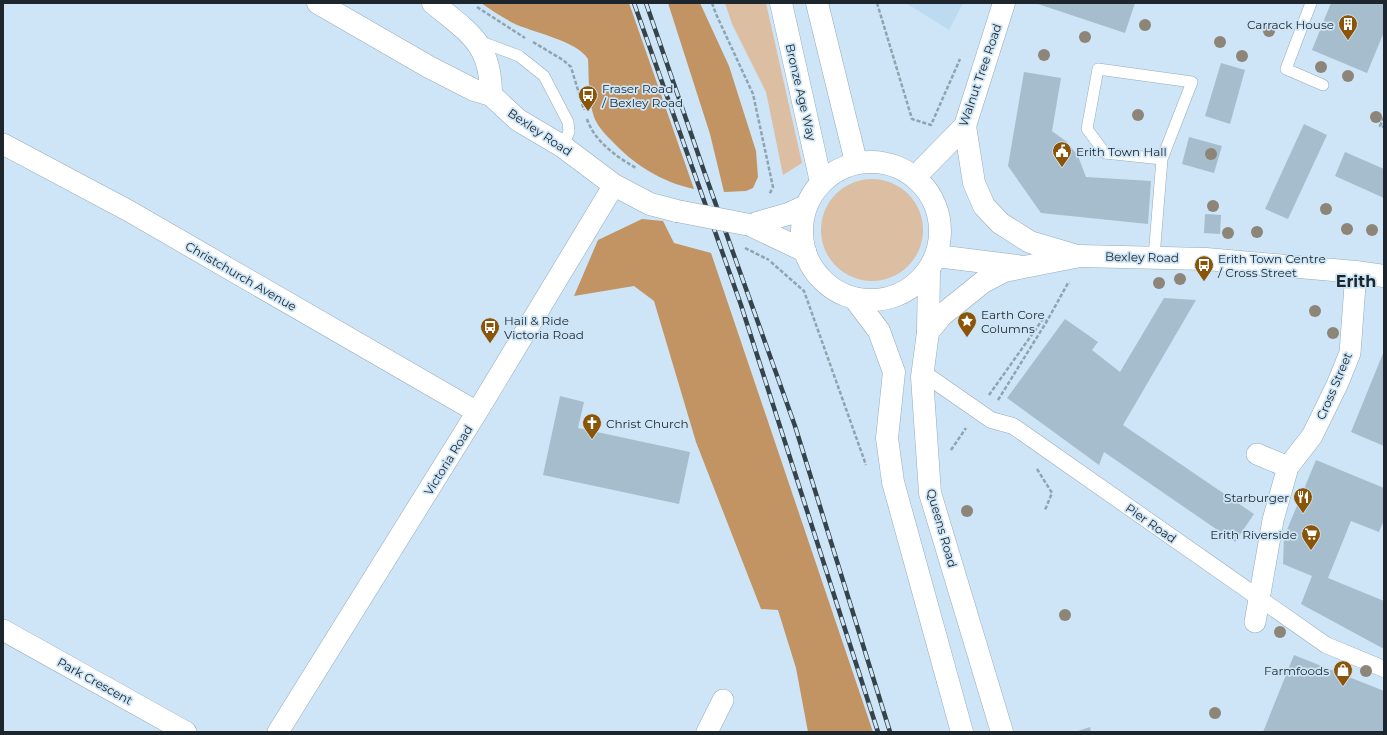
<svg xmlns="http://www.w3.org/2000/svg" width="1387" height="735" viewBox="0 0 1387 735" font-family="Montserrat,sans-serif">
  <rect width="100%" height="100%" fill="#cde5f6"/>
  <path fill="#bcdaf0" d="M906,3h57l-14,27z"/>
  <g fill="#dcbea2">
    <path d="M725,3h41l36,160 -19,12 -17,-83 -34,-68z"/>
    <circle cx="872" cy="230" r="51"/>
  </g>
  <g fill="#c29363">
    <path d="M481,3h148l65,186c-33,-7 -61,-25 -84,-50 -6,-6 -13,-14 -16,-22 -6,-18 -5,-40 -6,-58 -10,-18 -57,-27 -75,-36 -11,-6 -22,-13 -32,-20z"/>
    <path d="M668,3h32l29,63 27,85 2,26 -5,11 -7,3 -22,1 -14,-58z"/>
    <path d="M642,219l21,2 11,22 37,10 162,479h-65l-12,-64 -18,-58 -17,-1 -65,-167 -42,-141 -20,-15 -60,10 24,-56z"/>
  </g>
  <g fill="#a6bdcd">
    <path d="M1038,3h97l-10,30 -87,-29z"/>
    <path d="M1331,3h53v29l-17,41 -55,-23z"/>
    <path d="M1221,63l24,7 -15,54 -25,-8z"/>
    <path d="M1024,72l37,6 -9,53 15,11 11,14 8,21 65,4 -3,43 -107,-11 -33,-47z"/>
    <path d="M1304,124l23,11 -39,84 -23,-10z"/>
    <path d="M1189,137l33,9 -8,27 -32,-9z"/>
    <path d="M1345,152l39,17v29l-49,-22z"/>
    <path d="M1205,214l16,1 -1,19 -16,-1z"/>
    <path d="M1164,298l32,2 -73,125 131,89 -19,28 -131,-90 -5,13 -92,-67 58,-79 33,23 -6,8 28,22z"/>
    <path d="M1384,351v95l-33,-14z"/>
    <path d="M560,396l24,6 -6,26 112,24 -11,52 -136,-29z"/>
    <path d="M1316,460l68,28v32l-5,12 -28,-11 -23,57 56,23v48l-83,-45 11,-28 -29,-12 1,-27z"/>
    <path d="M1294,655l90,36v41h-121z"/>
    <path d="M1090,727l1,5h-16z"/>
  </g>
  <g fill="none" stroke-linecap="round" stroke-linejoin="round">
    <defs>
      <g id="service">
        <path d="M1311,3l-25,66 37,16"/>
        <path d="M479,41l40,15 25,20 24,46 1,10 -7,14"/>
        <path d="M1154,257l8,-98 30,-77 -94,-13 -11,60 18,24 57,6"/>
      </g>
      <path id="pedestrian" d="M922,372l69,48 22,6 313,219 58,24"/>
      <g id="minor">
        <path d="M3,144l126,67 348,201"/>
        <path d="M1257,454l31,13"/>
        <path d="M1255,622l18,-102 15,-53 24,-31 25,-51 13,-32 6,-81"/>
        <path d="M3,630l183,102"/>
        <path d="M278,732l199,-320 137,-227"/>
        <path d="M707,732l16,-32"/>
      </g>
      <g id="tertiary">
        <path d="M965,126l9,57 10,23 16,17 30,19 44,13"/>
        <path d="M916,176l49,-50 39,-123"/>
        <path d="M937,256l80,10"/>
        <path d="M928,332l14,-17 41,-33 21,-11 76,-15 126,3 150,13 28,4"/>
      </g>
      <g id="primary">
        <path d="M318,3l111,64 45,23 17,5 27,25 44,26 52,39 36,19 27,7"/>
        <path d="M433,3c36,30 58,40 58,92"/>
        <path d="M781,3l40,179"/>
        <path d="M817,3l39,159"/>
        <circle cx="871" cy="231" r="69"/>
        <path d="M750,225l55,26"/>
        <path d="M750,225l38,-11 18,-8"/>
        <path d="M929,271l-1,61 -6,45 8,116 72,239"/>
        <path d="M855,299l24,32 15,41 -7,66 6,44 69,250"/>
      </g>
    </defs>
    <use href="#service" stroke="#94abbb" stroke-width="12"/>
    <use href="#pedestrian" stroke="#94abbb" stroke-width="17"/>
    <use href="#minor" stroke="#94abbb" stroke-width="22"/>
    <use href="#tertiary" stroke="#94abbb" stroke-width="23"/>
    <use href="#primary" stroke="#94abbb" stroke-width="23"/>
    <g stroke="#90a3b0" stroke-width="2.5" stroke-dasharray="4 2" stroke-linecap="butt">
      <path d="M712,3l4,11 37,80 20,93 -4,8"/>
      <path d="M877,3l35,116 19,6 29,-66"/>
      <path d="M477,7l48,31"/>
      <path d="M533,42l30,18 8,7 13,43"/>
      <path d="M1384,117l-4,9 4,1"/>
      <path d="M587,119c7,22 30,38 49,49"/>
      <path d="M771,262l33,29 62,174"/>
      <path d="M989,395l54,-76 4,2"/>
      <path d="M998,400l49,-79 21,-38h2"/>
      <path d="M951,450l15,-22"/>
      <path d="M1037,469l15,24 -7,17"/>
    </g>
    <use href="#service" stroke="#fff" stroke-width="11"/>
    <use href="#pedestrian" stroke="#fff" stroke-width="16"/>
    <use href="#minor" stroke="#fff" stroke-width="21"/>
    <use href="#tertiary" stroke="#fff" stroke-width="22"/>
    <use href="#primary" stroke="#fff" stroke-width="22"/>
    <defs>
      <g id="rail">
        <path d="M634,3l107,302 137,427"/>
        <path d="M646,3l59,171 90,252 95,306"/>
      </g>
    </defs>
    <use href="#rail" stroke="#37434a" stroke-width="4.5"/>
    <use href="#rail" stroke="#cde5f6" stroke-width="3" stroke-dasharray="9" stroke-linecap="butt"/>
    <defs>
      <path id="primary-bridge" d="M677,211l73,14"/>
    </defs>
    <use href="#primary-bridge" stroke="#94abbb" stroke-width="23" stroke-linecap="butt"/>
    <path stroke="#90a3b0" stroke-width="2.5" stroke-dasharray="4 2" stroke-linecap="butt" d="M745,248l24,12"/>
    <use href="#primary-bridge" stroke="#fff" stroke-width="22"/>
  </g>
  <g fill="#8c8578">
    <circle cx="1145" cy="25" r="6"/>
    <circle cx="1269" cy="31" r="6"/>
    <circle cx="1085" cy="37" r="6"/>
    <circle cx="1220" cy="42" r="6"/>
    <circle cx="1044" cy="55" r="6"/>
    <circle cx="1242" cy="56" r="6"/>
    <circle cx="1321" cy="67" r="6"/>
    <circle cx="1348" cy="76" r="6"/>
    <circle cx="1138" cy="115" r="6"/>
    <circle cx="1376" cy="117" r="6"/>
    <circle cx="1211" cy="154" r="6"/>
    <circle cx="1213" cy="206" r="6"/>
    <circle cx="1326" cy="209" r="6"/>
    <circle cx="1347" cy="229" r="6"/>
    <circle cx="1372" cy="230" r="6"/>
    <circle cx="1257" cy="232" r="6"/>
    <circle cx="1228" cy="233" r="6"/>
    <circle cx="1180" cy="279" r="6"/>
    <circle cx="1159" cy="283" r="6"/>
    <circle cx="1315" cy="311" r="6"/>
    <circle cx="1333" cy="333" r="6"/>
    <circle cx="967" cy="511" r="6"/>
    <circle cx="1065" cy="615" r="6"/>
    <circle cx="1280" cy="632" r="6"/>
    <circle cx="1366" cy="671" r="6"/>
    <circle cx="1215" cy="713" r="6"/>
  </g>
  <defs>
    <symbol id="building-pin" viewBox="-11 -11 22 30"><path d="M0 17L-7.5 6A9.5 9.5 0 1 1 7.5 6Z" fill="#8c5407" stroke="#cde5f6"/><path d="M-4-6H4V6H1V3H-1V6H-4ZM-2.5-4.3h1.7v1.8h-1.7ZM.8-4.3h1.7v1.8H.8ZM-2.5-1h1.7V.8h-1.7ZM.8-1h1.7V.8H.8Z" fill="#fff"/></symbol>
    <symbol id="bus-pin" viewBox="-11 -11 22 30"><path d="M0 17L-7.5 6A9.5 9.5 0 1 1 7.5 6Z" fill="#8c5407" stroke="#cde5f6"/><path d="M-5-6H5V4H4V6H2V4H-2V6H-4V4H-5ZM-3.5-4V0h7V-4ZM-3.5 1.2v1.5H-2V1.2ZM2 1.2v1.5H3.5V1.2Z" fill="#fff"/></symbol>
    <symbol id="civic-pin" viewBox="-11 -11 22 30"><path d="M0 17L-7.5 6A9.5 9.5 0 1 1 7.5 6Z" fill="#8c5407" stroke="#cde5f6"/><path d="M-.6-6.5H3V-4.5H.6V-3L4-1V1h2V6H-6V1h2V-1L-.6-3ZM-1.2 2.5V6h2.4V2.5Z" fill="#fff"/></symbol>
    <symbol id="sight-pin" viewBox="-11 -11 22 30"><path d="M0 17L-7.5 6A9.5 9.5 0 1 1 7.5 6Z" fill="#8c5407" stroke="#cde5f6"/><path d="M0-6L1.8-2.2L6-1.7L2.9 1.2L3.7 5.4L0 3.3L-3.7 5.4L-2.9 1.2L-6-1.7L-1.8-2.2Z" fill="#fff"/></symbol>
    <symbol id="church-pin" viewBox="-11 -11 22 30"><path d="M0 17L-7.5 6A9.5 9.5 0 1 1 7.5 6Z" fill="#8c5407" stroke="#cde5f6"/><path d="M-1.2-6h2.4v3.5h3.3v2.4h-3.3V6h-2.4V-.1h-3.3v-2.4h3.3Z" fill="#fff"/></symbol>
    <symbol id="restaurant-pin" viewBox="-11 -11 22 30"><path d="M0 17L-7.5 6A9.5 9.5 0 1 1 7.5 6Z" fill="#8c5407" stroke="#cde5f6"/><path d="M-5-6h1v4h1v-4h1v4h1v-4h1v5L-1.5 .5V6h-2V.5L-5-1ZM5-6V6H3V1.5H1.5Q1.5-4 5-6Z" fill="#fff"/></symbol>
    <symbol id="supermarket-pin" viewBox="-11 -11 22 30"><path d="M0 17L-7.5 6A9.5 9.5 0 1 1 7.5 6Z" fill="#8c5407" stroke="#cde5f6"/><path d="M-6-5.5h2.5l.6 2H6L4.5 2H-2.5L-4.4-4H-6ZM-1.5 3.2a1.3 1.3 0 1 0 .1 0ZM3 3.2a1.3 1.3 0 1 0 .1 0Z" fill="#fff"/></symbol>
    <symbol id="shop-pin" viewBox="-11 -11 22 30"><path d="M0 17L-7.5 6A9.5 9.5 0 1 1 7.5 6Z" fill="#8c5407" stroke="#cde5f6"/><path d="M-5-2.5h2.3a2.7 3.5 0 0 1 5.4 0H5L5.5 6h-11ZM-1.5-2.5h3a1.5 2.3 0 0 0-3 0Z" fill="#fff"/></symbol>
  </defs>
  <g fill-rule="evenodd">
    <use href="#building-pin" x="1337" y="13" width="22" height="30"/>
    <use href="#bus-pin" x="577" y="84" width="22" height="30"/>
    <use href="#civic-pin" x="1051" y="140" width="22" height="30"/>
    <use href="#bus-pin" x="1193" y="254" width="22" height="30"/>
    <use href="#sight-pin" x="956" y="310" width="22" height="30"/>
    <use href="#bus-pin" x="479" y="316" width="22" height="30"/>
    <use href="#church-pin" x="581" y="412" width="22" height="30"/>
    <use href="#restaurant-pin" x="1292" y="486" width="22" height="30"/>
    <use href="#supermarket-pin" x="1300" y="523" width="22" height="30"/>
    <use href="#shop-pin" x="1332" y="659" width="22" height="30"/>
  </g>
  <g text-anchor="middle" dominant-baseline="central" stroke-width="3.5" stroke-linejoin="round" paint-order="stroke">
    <g font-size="12" fill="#1d262c" stroke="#cde5f6" text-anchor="start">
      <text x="1334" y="24" text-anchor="end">Carrack House</text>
      <text x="602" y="88">Fraser Road<tspan x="602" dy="14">/ Bexley Road</tspan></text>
      <text x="1076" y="151">Erith Town Hall</text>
      <text x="1218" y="258">Erith Town Centre<tspan x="1218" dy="14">/ Cross Street</tspan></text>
      <text x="981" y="314">Earth Core<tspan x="981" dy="14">Columns</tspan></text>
      <text x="504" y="320">Hail &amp; Ride<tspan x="504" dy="14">Victoria Road</tspan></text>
      <text x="606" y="423">Christ Church</text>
      <text x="1289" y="497" text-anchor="end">Starburger</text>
      <text x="1297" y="534" text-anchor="end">Erith Riverside</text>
      <text x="1329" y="670" text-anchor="end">Farmfoods</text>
    </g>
    <g font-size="12" fill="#1d262c" stroke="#cde5f6">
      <text transform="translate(980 75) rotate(-71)">Walnut Tree Road</text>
      <text transform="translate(801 92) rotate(77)">Bronze Age Way</text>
      <text transform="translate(540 132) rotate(34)">Bexley Road</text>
      <text transform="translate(1142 257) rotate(1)">Bexley Road</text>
      <text transform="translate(241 276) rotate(30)">Christchurch Avenue</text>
      <text transform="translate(1334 386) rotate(-67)">Cross Street</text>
      <text transform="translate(448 460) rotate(-58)">Victoria Road</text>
      <text transform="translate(1151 523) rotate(35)">Pier Road</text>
      <text transform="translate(942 528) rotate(74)">Queens Road</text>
      <text transform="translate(95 681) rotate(29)">Park Crescent</text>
    </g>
    <g font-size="16" font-weight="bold" fill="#1d262c" stroke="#cde5f6">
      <text x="1356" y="281">Erith</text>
    </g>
  </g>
  <rect width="1387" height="735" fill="none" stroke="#1d262c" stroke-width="8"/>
</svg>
